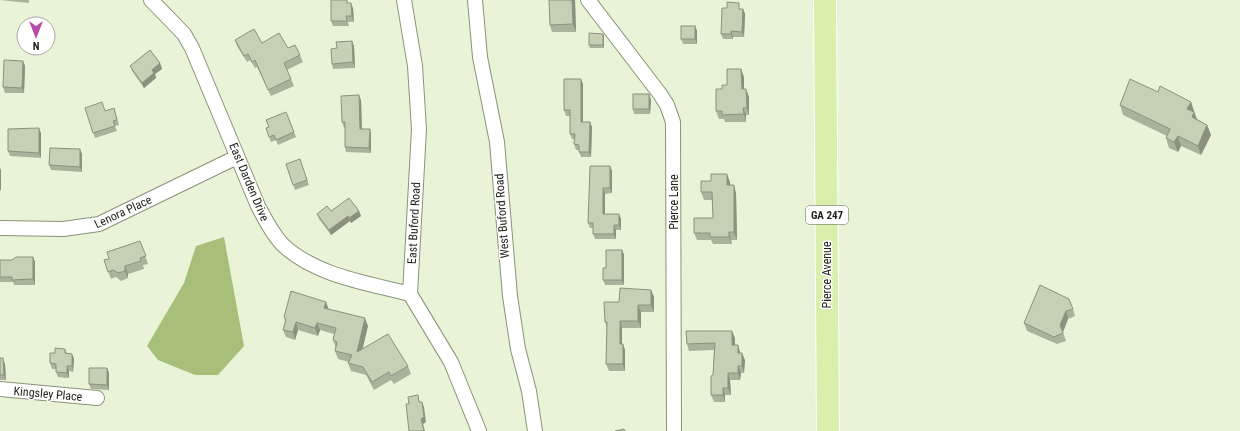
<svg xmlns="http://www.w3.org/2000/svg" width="1240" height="431" viewBox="0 0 1240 431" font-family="'Roboto Condensed',sans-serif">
  <rect width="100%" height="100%" fill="#e9f3d7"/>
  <path fill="#a8bf7a" d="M224,237l20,109 -26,29h-23l-37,-15 -11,-14 37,-63 12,-37z"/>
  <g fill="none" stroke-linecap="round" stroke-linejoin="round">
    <defs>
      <g id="street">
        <path d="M151,0l33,34 8,14 66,158c7,13 14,28 25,39 33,31 85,38 127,49"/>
        <path d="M404,0l11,66 4,63 -9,165 41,68 28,69"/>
        <path d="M475,0l5,57 17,85 13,154 8,53 11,42 6,40"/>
        <path d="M588,0l72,94 7,11 6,17 1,309"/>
        <path d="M0,228l63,1 36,-5 138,-67"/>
        <path d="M0,389l97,9"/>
      </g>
      <path id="primary" d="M825,0l3,431"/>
    </defs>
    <use href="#street" stroke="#899379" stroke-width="16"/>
    <use href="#primary" stroke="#fff" stroke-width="24"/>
    <use href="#street" stroke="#fff" stroke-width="14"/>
    <use href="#primary" stroke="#d9efac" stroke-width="22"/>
  </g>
  <g fill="#a9b39c">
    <path d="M0,0h29v3z"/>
    <path d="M549,0h26l1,32h-24l-2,-7z"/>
    <path d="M348,2v1l5,5 1,14h-6l1,4h-16l-2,-5z"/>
    <path d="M741,9h2l2,5 -1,23h-11v2h-10l-2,-5z"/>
    <path d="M695,26l2,5v13h-14l-2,-5z"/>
    <path d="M604,36v12h-14l-1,-3z"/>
    <path d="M235,40l27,3 26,5 12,7 3,7 -16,8 7,16 -23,10 -14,-29 -2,1 -5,-8 -3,2 -10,-16z"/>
    <path d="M352,41l2,5 1,22 -22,1 -1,-5 5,-16z"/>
    <path d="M23,61l2,5 -1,27h-19l-2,-6z"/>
    <path d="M160,63l2,6 -7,5 1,4 -12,10 -12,-17 -2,-5z"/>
    <path d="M741,69l3,8v12h2l3,8v18h-3v7h-21l-1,-3h-5l-3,-8 6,-22 5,-4z"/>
    <path d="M583,84v38l9,5 -1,30h-10l-2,-5v-2h-3l-2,-6 1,-5h-3l-2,-5v-18h-4l-2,-6z"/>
    <path d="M1158,92l33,10 6,17 10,6 4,10 -10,20 -20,-9 -3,6 -9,-4 -3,-10 1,-2 -44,-21 -3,-10z"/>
    <path d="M649,94l2,6 -1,14h-16l-1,-5z"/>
    <path d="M361,100l1,29h8l1,6v18l-25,-1 -1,-5v-20l-1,1 -2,-6z"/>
    <path d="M85,108l20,3 9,-3 5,17 -4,1 2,5 -22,7z"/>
    <path d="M266,128l28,4 2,5 -18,8 -2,-5 -5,2z"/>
    <path d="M41,133v25l-31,-2 -2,-5z"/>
    <path d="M82,154v18l-31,-2 -2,-5z"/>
    <path d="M300,159l9,26 -14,5 -9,-26z"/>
    <path d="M610,166l2,5v22l-7,1v20h14l2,5v11h-5v9h-21l-2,-5v-6h-3l-2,-5z"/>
    <path d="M730,182v3l6,8 1,47h-6l1,4h-19l-2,-4h-14l-3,-7 19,-15 -1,-18h-8l-3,-8z"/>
    <path d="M331,211h28l2,5 -10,7 -1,-2 -19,14 -12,-16 -2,-5z"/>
    <path d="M140,241l8,23 -5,1 1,4 -16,5v4l-7,3 -5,-4 -5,2 -7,-19 5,-1z"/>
    <path d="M622,250l2,5v30h-19l-2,-5z"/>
    <path d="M33,257l2,5v23h-21l-1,-3h-13v-22h12z"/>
    <path d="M651,290l3,7v15h-13v16h-19v16l3,6v21h-16l-3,-7 1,-37 -2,-5 14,-20z"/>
    <path d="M326,302l2,7 40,17 -6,23 46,17 3,8 -17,10 -3,-4 -17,10 -8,-15 -15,-4 -3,-8 1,-1 -11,-3 -3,-8 1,-3 -3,-8 1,-6 -14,-4 -2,6 -20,-6 -3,10 -9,-3 -3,-7 2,-8 -1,-5z"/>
    <path d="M1073,309l2,7 -7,3 -5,13 3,9 -9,3 -30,-13 -3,-8z"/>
    <path d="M735,338v7l5,7v1l5,7 -1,13h-3l-1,7h-10l1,15h-6v7h-11l-3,-7 2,-20 1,-25 -25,1 -2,-7z"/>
    <path d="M65,349l2,5h5l2,5 -1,13 -4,-1v7l-11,-1 -2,-5v-3h-4l-2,-6 5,-10z"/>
    <path d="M0,358l5,6 1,16h-6z"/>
    <path d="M107,368l2,5v17l-18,-1 -2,-5z"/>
  </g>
  <g fill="#8a927f">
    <path d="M572,0h3v1l1,31 -3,-8z"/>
    <path d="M351,3l2,5 1,14 -2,-6z"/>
    <path d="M743,9l2,5 -1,23 -2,-5z"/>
    <path d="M695,26l2,5v13l-2,-5z"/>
    <path d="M731,31l2,6v2l-2,-5z"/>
    <path d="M603,34l1,2v12l-1,-3z"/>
    <path d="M352,41l2,5 1,22 -2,-6z"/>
    <path d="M23,61l2,5 -1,27 -2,-5z"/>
    <path d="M160,63l2,6 -7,5 1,4 -12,10 -2,-5 10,-13z"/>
    <path d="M741,69l3,8v20l-2,-8z"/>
    <path d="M581,79l2,5v43l-2,-5z"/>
    <path d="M746,89l3,8v18l-2,-7z"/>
    <path d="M649,94l2,6 -1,14 -1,-5z"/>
    <path d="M359,95l2,5 1,34 -2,-5z"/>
    <path d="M1191,102l3,10 -3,7 -4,-10z"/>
    <path d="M743,108l3,7v7l-2,-8z"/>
    <path d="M1194,112l4,10 -6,-5z"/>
    <path d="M590,122l2,5 -1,30 -2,-5z"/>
    <path d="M1207,125l4,10 -10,20 -3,-9z"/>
    <path d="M39,128l2,5v25l-2,-5z"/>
    <path d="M370,129l1,6v18l-2,-5z"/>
    <path d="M1178,136l3,10 -3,6 -4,-10z"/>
    <path d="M80,149l2,5v18l-2,-5z"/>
    <path d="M610,166l2,5v22l-2,-5z"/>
    <path d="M0,168l1,2v21l-1,-2z"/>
    <path d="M727,174l3,8v11l-3,-8z"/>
    <path d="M734,185l2,8 1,47 -3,-8z"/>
    <path d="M603,188l2,6v25l-2,-5z"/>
    <path d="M359,211l2,5 -10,7 -2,-5z"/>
    <path d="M619,214l2,5v11l-2,-5z"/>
    <path d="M348,216l2,5 -19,14 -2,-5z"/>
    <path d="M614,225l2,5v9l-2,-5z"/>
    <path d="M729,232l3,12 -3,-7z"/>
    <path d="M622,250l2,5v30l-2,-5z"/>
    <path d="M33,257l2,5v23l-2,-6z"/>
    <path d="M125,266l3,8v4l-3,-7z"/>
    <path d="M651,290l3,7v15l-3,-7z"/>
    <path d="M326,302l3,8 -5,-2z"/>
    <path d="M638,305l3,7v16l-3,-7z"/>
    <path d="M1066,311l2,8 -5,13 -3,-7z"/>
    <path d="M365,318l3,8 -8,34 -3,-8z"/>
    <path d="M620,321l2,7v22l-2,-6z"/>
    <path d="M296,322l2,8 -3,10 -2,-8z"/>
    <path d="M317,323l3,7 -2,6 -3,-8z"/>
    <path d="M732,331l3,7v14l-3,-7z"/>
    <path d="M623,344l2,6v21l-2,-7z"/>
    <path d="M738,345l2,7v8l-2,-7z"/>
    <path d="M742,353l3,7 -1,13 -2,-7z"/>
    <path d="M72,354l2,5 -1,13 -1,-6z"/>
    <path d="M3,358l2,6 1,16 -2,-5z"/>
    <path d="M67,366l2,5v7l-2,-5z"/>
    <path d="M738,366l3,7 -1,7 -2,-7z"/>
    <path d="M107,368l2,5v17l-2,-5z"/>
    <path d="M728,373l2,7 1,15 -3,-7z"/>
    <path d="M723,388l2,7v7l-2,-7z"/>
    <path d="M422,402l2,5 2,15 -3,2 2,7h-1l-3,-12z"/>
  </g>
  <g fill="#c5d0b5" stroke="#8a927f">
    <path d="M331,0h16v3h4l1,13h-6l1,5h-16z"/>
    <path d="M549,0h23l1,24 -23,1z"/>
    <path d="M727,2l12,1v6h4l-1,23 -11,-1v3h-10l1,-26h5z"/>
    <rect x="681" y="26" width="14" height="13"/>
    <path d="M254,29l8,14 17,-10 9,15 7,-3 5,10 -16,8 7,16 -23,11 -13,-30 -3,2 -4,-8 -4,2 -9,-16z"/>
    <path d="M589,33l14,1v11h-14z"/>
    <path d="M352,41l1,21 -21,2 -1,-15 6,-1 -1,-6z"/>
    <path d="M150,50l10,13 -8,7 2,3 -12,10 -12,-17z"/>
    <path d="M4,60l19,1 -1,27 -19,-1z"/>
    <path d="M727,69h14l1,20h4l1,19h-4l1,6 -22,1v-4h-6v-22h6v-4h5z"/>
    <path d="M564,79h17v43h9l-1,30h-10v-7l-5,-1 1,-10h-5v-24h-6z"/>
    <path d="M1130,79l28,13 2,-6 31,16 -4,7 7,3 -2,5 15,8 -9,21 -20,-10 -4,6 -8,-4 4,-9 -50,-24z"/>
    <rect x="633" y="94" width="16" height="15"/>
    <path d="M359,95l1,34h10l-1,19 -24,-1v-25h-3l-1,-26z"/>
    <path d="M102,102l3,9 9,-3 3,12 -4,1 2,5 -22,7 -8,-25z"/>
    <path d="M286,112l8,20 -18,8 -2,-5 -5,2 -3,-9 3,-1 -3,-7z"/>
    <path d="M39,128v25l-31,-2v-22z"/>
    <path d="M50,148l30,1v18l-31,-2z"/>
    <path d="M300,159l7,21 -14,5 -7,-21z"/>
    <path d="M590,166h20v22h-7v26h16v11h-5v9h-21v-11h-5z"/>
    <path d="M711,174h16v11h7v47h-5v5h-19v-4h-16v-15h19l-1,-26h-11v-11h10z"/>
    <path d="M349,198l10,13 -10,7 -1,-2 -19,14 -12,-16 10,-8 4,5z"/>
    <path d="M140,241l6,15 -6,2 1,3 -16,5v5l-7,2 -5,-3 -5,2 -4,-12 5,-1 -2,-7z"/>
    <path d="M606,250h16v30h-19v-12h3z"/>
    <path d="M16,257h17v22l-21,1v-3h-12v-17h12z"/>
    <path d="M1040,285l29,14 4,10 -7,2 -6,14 3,8 -9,4 -30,-14z"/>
    <path d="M620,288l31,2v15h-13v16h-18v23h3v20h-17l1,-42h-2l-1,-20h15z"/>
    <path d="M291,291l35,11 -2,6 41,10 -8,34 31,-18 20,32 -17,10 -2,-4 -17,10 -9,-15 -15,-4 4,-8 -17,-4 2,-9 -4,-2 3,-12 -19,-5 -2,5 -19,-6 -3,10 -10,-2 3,-11 -2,-2z"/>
    <path d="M686,331h46v14h6v8h4v13h-4v7h-10v15h-5v7h-12v-19l2,-1 2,-32 -28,1z"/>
    <path d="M55,348l10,1v4l7,1v12h-5v7l-11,-1v-8l-6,-1v-10h5z"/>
    <path d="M0,358h3l1,17h-4z"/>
    <path d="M89,368h18v17l-18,-1z"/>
    <path d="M418,395l1,7h3l2,15 -3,2 3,12h-15l-3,-27h3l-1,-7z"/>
    <path d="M624,429l1,2h-10z"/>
  </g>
  <g text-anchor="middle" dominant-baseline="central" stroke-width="3" stroke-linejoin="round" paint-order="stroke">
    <rect fill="#fff" stroke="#62645d" stroke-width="1" x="806" y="206" width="42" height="18" rx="3"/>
    <g font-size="11" font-weight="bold" fill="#1e2117">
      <text x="827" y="215">GA 247</text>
    </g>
    <g font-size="12" fill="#1e2117" stroke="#fff">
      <text transform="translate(249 182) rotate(67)">East Darden Drive</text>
      <text transform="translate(674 202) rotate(-90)">Pierce Lane</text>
      <text transform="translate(123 212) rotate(-25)">Lenora Place</text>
      <text transform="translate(502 216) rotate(-94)">West Buford Road</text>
      <text transform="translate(414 223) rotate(-87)">East Buford Road</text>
      <text transform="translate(827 275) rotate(-90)">Pierce Avenue</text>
      <text transform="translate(48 394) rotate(5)">Kingsley Place</text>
    </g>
  </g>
  <g transform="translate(36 36) rotate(180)"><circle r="19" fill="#ffffff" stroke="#a5a6a2"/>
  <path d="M0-3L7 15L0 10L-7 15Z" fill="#b94ba8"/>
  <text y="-6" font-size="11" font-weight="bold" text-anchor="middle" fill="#1e2117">N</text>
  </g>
</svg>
